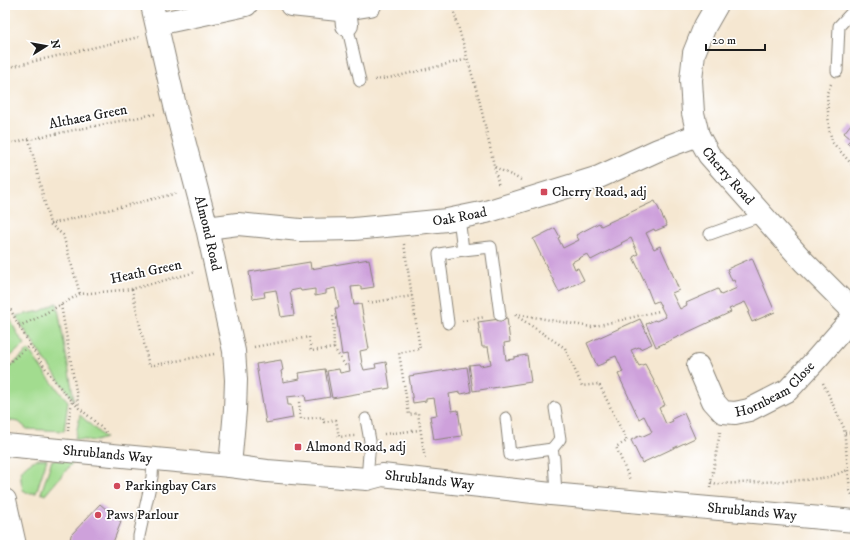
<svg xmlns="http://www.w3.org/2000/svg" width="860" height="550" viewBox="0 0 860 550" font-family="'IM FELL DW Pica',serif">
  <rect width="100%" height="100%" fill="#fff"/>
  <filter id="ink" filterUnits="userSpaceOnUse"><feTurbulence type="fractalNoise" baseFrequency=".025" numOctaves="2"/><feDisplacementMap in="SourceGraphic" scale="8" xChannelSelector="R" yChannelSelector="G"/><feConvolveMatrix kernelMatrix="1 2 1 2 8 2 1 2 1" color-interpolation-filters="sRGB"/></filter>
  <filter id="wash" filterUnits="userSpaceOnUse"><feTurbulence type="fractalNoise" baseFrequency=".012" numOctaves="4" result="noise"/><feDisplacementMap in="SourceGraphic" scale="16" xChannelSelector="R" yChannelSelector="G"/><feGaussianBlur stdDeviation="0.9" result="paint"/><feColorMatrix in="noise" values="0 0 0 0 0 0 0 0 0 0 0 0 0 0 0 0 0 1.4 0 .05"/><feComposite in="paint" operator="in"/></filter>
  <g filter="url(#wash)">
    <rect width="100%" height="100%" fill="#f5e7d1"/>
    <g fill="#a2dc8f" stroke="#5f7c56">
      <path d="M57,303l17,97c-21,-28 -40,-54 -58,-84l25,-5z"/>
      <path d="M5,309l13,26 7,9 -20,17z"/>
      <path d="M29,350c12,18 24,35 39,51l-4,30 -37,-2 -8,-7 -14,-2v-49z"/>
      <path d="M80,415l25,23 -9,3 -21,-2z"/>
      <path d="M38,459h9l-11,34h-8l-5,-3c-1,-5 -3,-11 -2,-17 2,-7 11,-12 17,-14z"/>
      <path d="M52,460l22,1 -29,34 -4,-2z"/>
    </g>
    <g id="blocks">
      <g fill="#cea1db">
        <path d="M851,124l4,3v23l-8,-7 4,-4 -7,-6z"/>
        <path d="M655,201l12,25 -12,5 -1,-2 -8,4 8,16 6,-3 10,22 9,22 -7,3 8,16 7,-4 -1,-2 32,-14 3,6 16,-7 -3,-8 -2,1 -5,-12 25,-11 23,54 -23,10 -4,-9 2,-1 -5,-10 -16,7 2,3 -75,35 -10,-23 9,-4 1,1 10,-4 -8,-16 -5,2 -9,-23 -11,-23 5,-3 -7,-16 -10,5 1,1 -31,16 -4,-6 -15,8 3,7 3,-1 6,12 -25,12 -26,-53 22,-11 5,9 -2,1 5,10 16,-8 -3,-5 23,-12 2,3z"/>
        <path d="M369,259l5,28 -13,2v-3l-10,1 3,18 7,-1 8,45 -9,2 2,13 2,6 12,-2 -1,-4 11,-2 4,26 -58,10 -5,-27 12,-2 1,4 10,-2 -3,-17 -5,1 -7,-47h4l-4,-20 -9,2v4l-11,2v-7l-14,2 -1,-2 -10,2 4,24 -13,2 -5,-27 -12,2 1,5 -12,2 -4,-27 61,-10 1,7z"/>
        <path d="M507,318l3,24 -6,1 2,17 8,-1v-2l13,-2 4,27 -58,9 -4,-26 10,-1 1,2 11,-2 -3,-17h-6l-4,-25z"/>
        <path d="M640,319l12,25 -12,5 -1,-2 -8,3 8,16 6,-2 10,19 10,22 -6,3 7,16 7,-3 -1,-2 12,-6 11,25 -53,25 -11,-23 10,-5v2l11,-5 -8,-16 -5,3 -21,-45 5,-2 -7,-16 -10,4 1,2 -10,4 -10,-23z"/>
        <path d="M281,360l2,10 -2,1 2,11 17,-3 -1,-6 26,-4 5,28 -24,4 -1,-6 -18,2 1,8h3l2,13 -27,5 -10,-59z"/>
        <path d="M467,367l4,25 -10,2 -1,-2 -11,2 3,17 6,-1 4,26 -28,4 -4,-24 7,-1 -3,-17 -8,1v2l-13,2 -4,-27z"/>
        <path d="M100,504l21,18 -9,23h-48v-3l6,-1 1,-6z"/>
      </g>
    </g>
  </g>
  <g filter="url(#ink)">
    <use href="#blocks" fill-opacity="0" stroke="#888276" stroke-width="1"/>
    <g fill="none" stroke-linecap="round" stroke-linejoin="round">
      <defs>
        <g id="service">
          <path d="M347,25l13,56"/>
          <path d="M837,71l2,-45 16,-17"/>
          <path d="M710,234l53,-19"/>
          <path d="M463,250l28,-3 9,68"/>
          <path d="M448,323l-9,-69 24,-4 -4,-32"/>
          <path d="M555,408l5,31 -8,10 2,10 2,36"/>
          <path d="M506,418l4,37 42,-6"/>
          <path d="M366,419l4,22 -3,38"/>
          <path d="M139,545v-9l13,-59 1,-18"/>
        </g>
        <g id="minor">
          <path id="s1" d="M152,5l24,105 31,118 27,123 2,29 -1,30 -5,56"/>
          <path d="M291,5l48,5 6,-1 2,16"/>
          <path id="s2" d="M717,5l-12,21 -11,27 -3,27 2,33 5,22 11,20 95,107 51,51"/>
          <path d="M345,9l25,-4"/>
          <path d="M157,24l89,-19"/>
          <path id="s3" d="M207,228l31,-4 62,6 54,-1 93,-9 39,-8 113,-35 59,-27 40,-15"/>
          <path id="s4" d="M698,366l15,35 10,11 12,1 14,-3 39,-20 25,-27 42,-48"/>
        </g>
        <g id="tertiary">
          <path id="s5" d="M5,445l225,21 37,5 100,8 15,-4 169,19 304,27"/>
          <path d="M5,500l10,45"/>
        </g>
      </defs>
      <use href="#service" stroke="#888276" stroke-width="13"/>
      <use href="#minor" stroke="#888276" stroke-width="24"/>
      <use href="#tertiary" stroke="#888276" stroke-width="24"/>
      <g stroke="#888276" stroke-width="2.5" stroke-dasharray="1 3" stroke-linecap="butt">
        <path d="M452,5l27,94 20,88"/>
        <path d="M5,68l134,-31"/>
        <path d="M375,80l19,-3 74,-18"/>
        <path d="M831,84l-4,9 2,37 4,13 22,25"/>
        <path d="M29,139l21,85 13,11 17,59"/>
        <path d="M5,145l24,-6 126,-25"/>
        <path d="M495,167l26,13"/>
        <path d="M50,224l128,-31"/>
        <path d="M404,244l16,105 -21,4 10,62 9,-2 7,47"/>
        <path d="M132,289l17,77 65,-12"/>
        <path d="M5,299c20,39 42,78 74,109"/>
        <path d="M368,303l44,-7"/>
        <path d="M61,305l18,103 12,10 17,16"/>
        <path d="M516,314l75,13 68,-16"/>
        <path d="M515,315l50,33 17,38 17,-2 28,57 -11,6 14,33"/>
        <path d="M462,321l23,-4"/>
        <path d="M19,326l16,-7 45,-25 52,-5 64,-17"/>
        <path d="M254,347l55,-10 2,14 23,-3 -1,-34"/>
        <path d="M334,348l13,20"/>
        <path d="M5,366l25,-21"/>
        <path d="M823,383l21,45 6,63 5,9"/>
        <path d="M299,402l2,17 22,-2 1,5 12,-2 3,17 16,-1"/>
        <path d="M68,431l1,-13 3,-16"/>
        <path d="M845,433l10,-1"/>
        <path d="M384,434l36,-4"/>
        <path d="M711,482l6,2 88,-4 24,-3 19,-7"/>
        <path d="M710,488l10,-56"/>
      </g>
      <use href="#service" stroke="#fff" stroke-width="11"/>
      <use href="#minor" stroke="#fff" stroke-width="22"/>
      <use href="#tertiary" stroke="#fff" stroke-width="22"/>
    </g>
  </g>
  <g fill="#d1495b" stroke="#fff" stroke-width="1.5">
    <rect x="540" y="188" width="8" height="8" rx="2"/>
    <rect x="294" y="443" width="8" height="8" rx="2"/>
    <circle cx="117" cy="486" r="4"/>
    <circle cx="98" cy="515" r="4"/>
  </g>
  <g text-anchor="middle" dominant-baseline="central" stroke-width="3.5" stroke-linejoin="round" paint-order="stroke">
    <g font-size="14" fill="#1c1c1c" stroke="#fff">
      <text transform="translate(88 117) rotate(-11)">Althaea Green</text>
      <text stroke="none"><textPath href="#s2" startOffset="187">Cherry Road</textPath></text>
      <text stroke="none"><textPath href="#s3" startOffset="254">Oak Road</textPath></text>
      <text stroke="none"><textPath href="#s1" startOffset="235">Almond Road</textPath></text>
      <text transform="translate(146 272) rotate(-12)">Heath Green</text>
      <text stroke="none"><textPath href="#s4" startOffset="112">Hornbeam Close</textPath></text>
      <text stroke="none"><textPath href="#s5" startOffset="103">Shrublands Way</textPath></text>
      <text stroke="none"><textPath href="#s5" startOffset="427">Shrublands Way</textPath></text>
      <text stroke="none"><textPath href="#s5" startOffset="751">Shrublands Way</textPath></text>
    </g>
    <g font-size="14" fill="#1c1c1c" stroke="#fff" text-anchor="start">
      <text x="552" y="192">Cherry Road, adj</text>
      <text x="306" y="447">Almond Road, adj</text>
      <text x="125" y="486">Parkingbay Cars</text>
      <text x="106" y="515">Paws Parlour</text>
    </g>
  </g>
  <rect width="860" height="550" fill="none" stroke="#fff" stroke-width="20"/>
  <g transform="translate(46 46) rotate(79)" stroke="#ffffff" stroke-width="3" paint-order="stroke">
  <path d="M0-3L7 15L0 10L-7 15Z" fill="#1c1c1c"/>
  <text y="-6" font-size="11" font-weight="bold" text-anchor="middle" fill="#1c1c1c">N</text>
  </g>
  <path d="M706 44v6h59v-6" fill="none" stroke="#1c1c1c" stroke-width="2"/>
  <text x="712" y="44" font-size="12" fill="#1c1c1c" stroke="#ffffff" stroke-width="3" paint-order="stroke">20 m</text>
</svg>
